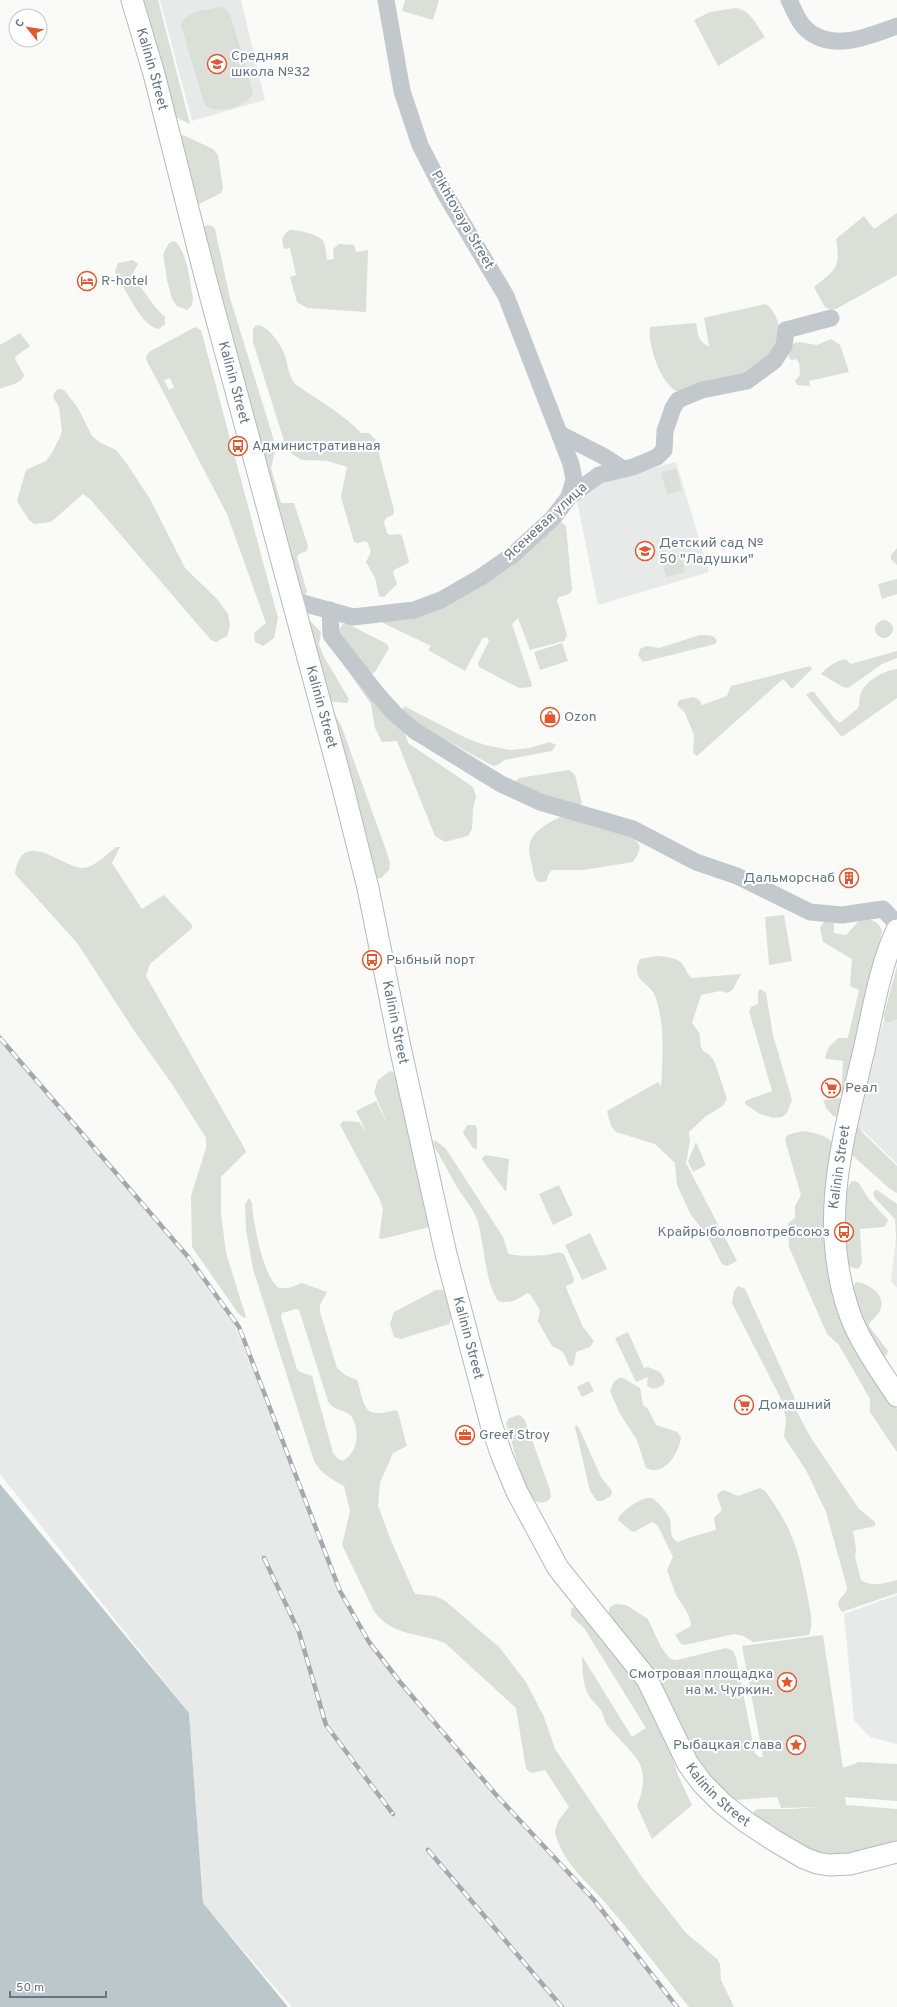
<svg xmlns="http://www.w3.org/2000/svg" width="897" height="2007" viewBox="0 0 897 2007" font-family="Overpass,sans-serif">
  <rect width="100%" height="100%" fill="#fafaf8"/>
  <g fill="#e8e9e9">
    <path d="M160,0h81l24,100 -73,21z"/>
    <path d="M676,462l33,110 -111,33 -21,-104 28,-21z"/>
    <path d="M897,989v175l-40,-39 24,-96z"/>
    <path d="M0,1041l189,217 41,57 41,95 69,181 29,51 31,40 98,115 96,103 82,107h-384l-89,-103 -14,-191 -189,-239z"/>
    <path d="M897,1229v59l-6,-7z"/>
    <path d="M897,1595v149l-27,-7 -16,-17 -10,-106z"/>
  </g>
  <g fill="#dadfd7" fill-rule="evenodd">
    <path d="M140,0h18l32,124 -17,-8z"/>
    <path d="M405,0h34l-6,20 -31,-9z"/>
    <path d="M218,7l7,1 5,6 23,78c-4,15 -40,25 -49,11l-23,-78c2,-13 27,-15 37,-18z"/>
    <path d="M735,8c15,1 22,18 30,29l-47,29 -24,-46 16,-8z"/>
    <path d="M183,135l30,14 5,6 5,33 -2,5 -24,12 -17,-68z"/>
    <path d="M897,213v62l-61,34 -5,1 -6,-3 -11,-20c22,-18 27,-19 22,-48l28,-23 10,13z"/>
    <path d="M207,225l5,1 3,3 15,69 46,149 -5,21 10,35h13l14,43 -1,5 -8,3 -2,3 10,35 -2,3 -9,-1 -95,-366z"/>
    <path d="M290,230c7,-1 30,5 33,11 3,5 3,13 4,19l7,-1 -1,-10 6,-5 15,1 2,7 12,-2 -2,62 -59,-4 -10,-6 -7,-25 6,-2 -6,-27 -6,1c-3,-9 -2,-14 6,-19z"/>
    <path d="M174,241c13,8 16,43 19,57l-1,7 -5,5 -10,-4 -5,-7 -5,-19 -4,-26 6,-11z"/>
    <path d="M133,260l5,4 -6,11 23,32 10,10v7l-6,5c-17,-1 -35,-43 -44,-57l3,-9z"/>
    <path d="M765,304c7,3 13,15 14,23 4,20 -20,43 -38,49 -19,7 -40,10 -60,16 -19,-1 -34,-49 -31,-65l46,-4c2,10 2,20 13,23l-5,-28z"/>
    <path d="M259,325c10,3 21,18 25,28 4,11 4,22 11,31 22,16 48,29 66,49h8l6,6 19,71 -1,5 -7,3 -2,4 3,11 3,2 9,-1 3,2 7,25 -1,2 -14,7 -1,3 4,11 -13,13 -5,-1 -4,-18 -9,-16 5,-10 -3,-9 -3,-2 -7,2 -4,-1 -13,-45 6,-30c-7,-2 -14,-5 -21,-6 -21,-2 -28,4 -41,-17l-32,-102v-12l2,-4z"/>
    <path d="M195,327l6,3 77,288 -4,20 -11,8 -8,-4 -1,-9 12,-10 -39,-109 -80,-153 -1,-4 3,-5zM170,378l4,9 -5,3 -5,-10z"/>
    <path d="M20,333l10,13 -14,10 -1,3 9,16c-2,9 -16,10 -24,14v-44z"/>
    <path d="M831,339l9,6 9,27 -40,9 1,5 -13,-1 -2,-4 5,-6 -1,-12 -3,-4 -4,1 -3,-2v-8l5,-7 5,-1 18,3z"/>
    <path d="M58,389l6,1 14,18 14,28 7,6 17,8 11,14 23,35 35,69 32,31 11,15 2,12 -3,10 -11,6 -5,-2 -121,-141 -7,-5 -32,28 -17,2 -5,-4 -12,-19 9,-31 20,-9 6,-8 8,-16 2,-6 -3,-24 -6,-10 2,-5z"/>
    <path d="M676,468l6,22 -15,4 -6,-21z"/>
    <path d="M561,522l5,4 6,64 -3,4 -10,3 -2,3 10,35 -3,6 -34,9 -12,-32 -6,6 20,61 -1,2 -12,1 -40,-21 -1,-4 11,-22 -2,-4 -5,2 -17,32 -37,-21 3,-4 -48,-23v-2l15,-3z"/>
    <path d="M897,548v17l-6,-6v-4z"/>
    <path d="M681,554l4,18 -19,5 -4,-17z"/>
    <path d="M897,579v15l-15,5 -4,-15z"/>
    <path d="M307,618l14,14 -2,13 5,12 25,42 -2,4 -22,-2z"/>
    <circle cx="884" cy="629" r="9"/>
    <path d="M343,624h5l39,20 2,4 -14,24 -3,2 -32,-39 -2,-4z"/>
    <path d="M700,635c7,0 14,-1 17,6l-2,3 -72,18 -5,-7 2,-6 6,-3 13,2z"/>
    <path d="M562,643l6,18 -28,9 -6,-18z"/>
    <path d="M897,651v7l-15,6 -34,24 -5,-1 -22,-13c6,-7 15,-13 24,-15l6,5z"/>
    <path d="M339,658l65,72 4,13 65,44 3,10 -3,12 -1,20 -4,7 -23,6 -10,-6 -38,-95 -15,1 -7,-14 -4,-24z"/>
    <path d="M810,666l2,3 -20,20 -9,-10 -86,77 -4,-3 1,-18 -9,-22 -8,-8 2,-5 15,-3 5,3 3,5 25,-9 4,-10z"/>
    <path d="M897,669v29l-54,38h-2l-35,-41 4,-3h4l20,26 6,5 18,-15c2,-4 1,-8 2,-12 4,-15 23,-25 37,-27z"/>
    <path d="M404,706l62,32 19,7 25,5 19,-2 21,-6 6,3 -4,6 -48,9 -6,5 -5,1 -83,-46 -7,-11z"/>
    <path d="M333,711l8,14 45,125 4,13 -1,7 -8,8h-8z"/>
    <path d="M569,770l6,5 7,28 -4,5 -61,-24 -1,-3 3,-3z"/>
    <path d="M566,815c14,5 69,16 73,30 2,6 -3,12 -6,17l-50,8h-31l-4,5 -1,5 -3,2h-6c-5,-5 -5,-11 -6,-18 -2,-6 -4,-14 -2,-21 3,-13 24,-24 36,-28z"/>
    <path d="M116,847h4l-8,16 30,46 22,-14 28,30v3l-42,36 -4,12 99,173 1,3 -25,25v36l5,40 20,64 -2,1 -6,-5 -46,-66 -1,-51 15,-48v-10l-34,-54 -39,-55 -55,-85 -63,-70c7,-48 46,-7 67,-6 12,0 25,-14 34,-21z"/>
    <path d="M784,915l8,46 -23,4 -4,-48z"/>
    <path d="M863,919c10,0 16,3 19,12l-42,185 -6,1 -8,-9 -3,-8 18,-2 2,-37 -16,-2 -2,-2 4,-10 9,-9h10l11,-48 -9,-4 2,-27 -29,-17 -3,-15 5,-6 7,1 2,2v9l12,2 12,-13z"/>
    <path d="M657,956c9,1 21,1 26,9 3,4 4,10 9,13l49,-4 -8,15 -5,4 -8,-2 -19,4 -9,28 8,11c0,26 6,11 15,29l12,36 -4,7 -17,10 -17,16 1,9 -4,22 51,98 -10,5 -5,-2 -15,-29 -16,-20 -14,-30 -2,-22 -20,-19 -39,-12 -5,-6 -4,-15 51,-29 3,5c2,-30 4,-60 -5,-89 -6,-17 -27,-16 -16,-39z"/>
    <path d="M897,966v53l-11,4 -2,-4v-5z"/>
    <path d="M760,989l6,4 7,42 19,65 -5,13 -5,4 -9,1 -13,-4 -15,-10v-3l27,-10 -23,-80 2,-4 7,-3v-12z"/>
    <path d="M390,1071l5,2 35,154 -48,12 -3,-1 4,-29 -4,-11 -39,-73 3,-4 16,1 7,10 -10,-21 20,-10 12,25 -14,-34 4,-12z"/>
    <path d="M857,1124l6,9 34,33v27l-7,-4 -38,-34 -1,-3z"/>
    <path d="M467,1125h8l2,3v21l-4,-1 -10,-15z"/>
    <path d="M802,1131c11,1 25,4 32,13l-8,90 62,161 9,14v43l-27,-40v-13l-31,-54 -12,-11 -38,-87 -1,-24 7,-5v-12l6,-11 -16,-55 2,-5z"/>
    <path d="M435,1140l11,9 57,88 5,16c7,4 29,3 38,2 7,-1 11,-4 18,-1l10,25 -1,4 -7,3 1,4 16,37 11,14 -4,6 -14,5 -2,12 -2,2 -3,-1 -6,-13 -11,-6 -12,-21 -2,-4 2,-11 -10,-16 -3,-1c-10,7 -17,11 -29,8 -14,-22 -13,-56 -21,-82 -4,-11 -14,-22 -20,-32 -8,-14 -15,-28 -24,-42z"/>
    <path d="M696,1142l10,23 -13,7 -5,-11z"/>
    <path d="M485,1155l24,4 -3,33 -23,-31 -1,-2z"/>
    <path d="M852,1181l6,1 11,17 19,21 -2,5 -2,2 -24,2 2,34 -4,6c-6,-1 -10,-2 -11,-9 -1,-16 -7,-68 5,-79z"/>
    <path d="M559,1185l14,30 -20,10 -14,-31z"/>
    <path d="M875,1190h2l20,14v46l-2,-31 -21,-22 -1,-4z"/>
    <path d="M249,1198l3,5c1,19 11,74 27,85h10l13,-5 25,9 -7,13v7l17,56 8,7 12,5c9,28 5,39 39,30l2,2 9,34 -14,7 -13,30 -2,23 14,37 23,51 20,2 9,4 55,47 27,35 18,35 11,32 87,128 44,56 31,26 3,5 1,16 13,27h-45c-29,-36 -56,-73 -87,-108 -18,-20 -41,-39 -47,-67l3,-11 11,-14 -24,-37 -14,3 -5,-4 -10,-61 -71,-65c-26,-11 -52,-6 -71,-32l-32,-66 8,-34 -6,-25c-12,-7 -23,-12 -30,-25l-61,-192 -7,-39 -1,-26zM296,1309l3,1 29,91c7,12 16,7 23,15 2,2 3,6 4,9 4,15 1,27 -12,36l-5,-2 -5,-6 -21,-77 -12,-4 -3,-3 -16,-52 1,-4z"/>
    <path d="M590,1233l17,36 -25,11 -17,-35z"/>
    <path d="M856,1282c12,1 29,12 25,26 -2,6 -8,11 -12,16v2l19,25 -2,5 -4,-1 -16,-25 -14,-42z"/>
    <path d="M738,1286l7,3 50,110 -4,2 20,37 48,71 16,13v4l-22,5 3,18 -1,8 6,23c12,8 23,3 36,0v13l-55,19 -4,-6 1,-6 7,-8 1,-5 -21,-75 -20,-42 -22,-33 2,-18 -5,-20 -49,-96 2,-12z"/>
    <path d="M436,1290h7c6,6 11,27 6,34l-48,15 -7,-2 -4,-13 4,-12z"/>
    <path d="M628,1332l16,36 4,-1 12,5 5,9 -2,4c-6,3 -11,6 -16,0l1,-8 -12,5 -21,-44z"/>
    <path d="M619,1378h4l17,10 3,17 5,4 8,16 21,7 4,5c-2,17 -17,40 -35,31l-9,-28 -17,-26 -10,-23 4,-9z"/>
    <path d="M589,1381l5,10 -12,6 -5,-10z"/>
    <path d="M517,1415l4,1 4,4 25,70 1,7 -3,4c-4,1 -8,3 -12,0 -13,-9 -24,-61 -30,-77l2,-5z"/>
    <path d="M576,1425l3,3 22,49 11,14 -1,5 -9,5h-5l-7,-10 -15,-64z"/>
    <path d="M760,1488l5,3c29,39 34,61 43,108 2,12 6,24 1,36l-56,7 -10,-6 -9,-2 -49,11 -4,-1 -6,-9 16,-9c-1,-13 -9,-21 -15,-31 -3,-8 -6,-17 -9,-25l6,-13 -15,-31 -6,-4 -18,10 -3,-1 -13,-11 1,-3c5,-7 23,-21 33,-19 6,4 13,12 17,19 4,8 -2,20 9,25l13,-5 25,-7 -2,-12 8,-8 -5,-14 1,-3 6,-3 14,6z"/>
    <path d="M616,1604l10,1 22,14 13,28 9,12 7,1 49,-12 7,3 3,7 19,95 4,4h4l-21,-111 81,-11 20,133 16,-6 38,2v37l-52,-4 1,8 51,4v34c-21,5 -44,13 -66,13 -26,0 -57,-28 -78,-42l1,-3 4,-2h33l29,-2 -39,1 -4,-11 -42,3 -6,-2 -21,-20 -100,-164 2,-7z"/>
    <path d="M576,1606l61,75 32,66 9,28 14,30 -40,34 -15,-33c17,-44 -4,-49 -30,-81 -3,-4 -3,-12 -7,-16 -4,-6 -10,-9 -13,-17 -5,-11 -4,-24 -5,-36l50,81 14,-9 -62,-100 -13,-12v-7z"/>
  </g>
  <path fill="#bbc7cb" d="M0,1484l189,229 14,190 85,104h-288z"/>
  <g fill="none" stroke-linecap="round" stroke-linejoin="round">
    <defs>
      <g id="major">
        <path id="s1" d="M132,0l22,74 51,202 137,508 26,104 32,159 46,207 45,170 11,32 15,36 41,76 89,111 41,85 14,19 21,21 23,18 29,19 29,17 13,5 12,2 21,-1 47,-12"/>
        <path d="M897,930c-17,35 -24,81 -33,120 -21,90 -46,170 -15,262 10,29 31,58 48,84"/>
      </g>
    </defs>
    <use href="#major" stroke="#b5babe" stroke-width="23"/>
    <g stroke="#c3c8cc" stroke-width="17">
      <path d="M386,0l16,91 18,54 24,47 62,104 65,168 3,15 -5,18"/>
      <path d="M789,0c5,10 9,22 17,29 26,24 63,7 91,-3"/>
      <path d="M560,434l43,22 20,13"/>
      <path d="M292,600l61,17 61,-7 27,-10 40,-23 33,-23 39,-36 16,-21 30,-22 34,-8 24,-10 7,-7 1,-19 8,-23 5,-8 24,-10 45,-9 27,-20 10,-15 2,-16 45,-12"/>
      <path d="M330,610l1,25 46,59 18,20 20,17 86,53 39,18 93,27 63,33 41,14 73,36 32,3 41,-6 14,15"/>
    </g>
    <use href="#major" stroke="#fff" stroke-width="21"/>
    <defs>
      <g id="rail">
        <path d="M0,1038l189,220 50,69 101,264 29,51 31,40 98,115 96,103 83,107"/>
        <path d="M264,1558l35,74 27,93 67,89"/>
        <path d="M428,1850l134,157"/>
      </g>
    </defs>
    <use href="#rail" stroke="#a2aab0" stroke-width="4.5"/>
    <use href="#rail" stroke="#fff" stroke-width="3" stroke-dasharray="9" stroke-linecap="butt"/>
  </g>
  <defs>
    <symbol id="school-ring" viewBox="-11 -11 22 22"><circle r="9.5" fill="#fff" stroke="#e4572e" stroke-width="1.5"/><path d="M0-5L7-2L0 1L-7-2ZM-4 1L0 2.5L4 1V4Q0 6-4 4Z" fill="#e4572e"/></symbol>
    <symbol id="hotel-ring" viewBox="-11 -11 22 22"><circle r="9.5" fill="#fff" stroke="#e4572e" stroke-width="1.5"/><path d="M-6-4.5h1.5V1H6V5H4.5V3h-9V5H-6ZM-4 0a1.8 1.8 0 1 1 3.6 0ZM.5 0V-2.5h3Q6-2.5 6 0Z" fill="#e4572e"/></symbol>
    <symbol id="bus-ring" viewBox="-11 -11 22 22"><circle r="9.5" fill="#fff" stroke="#e4572e" stroke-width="1.5"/><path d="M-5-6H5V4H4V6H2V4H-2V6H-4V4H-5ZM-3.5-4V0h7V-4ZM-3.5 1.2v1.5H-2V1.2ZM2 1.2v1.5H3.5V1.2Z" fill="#e4572e"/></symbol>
    <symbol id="shop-ring" viewBox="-11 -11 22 22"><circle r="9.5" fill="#fff" stroke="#e4572e" stroke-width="1.5"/><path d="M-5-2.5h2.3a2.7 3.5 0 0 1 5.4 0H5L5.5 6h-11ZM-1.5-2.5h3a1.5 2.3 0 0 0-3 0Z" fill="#e4572e"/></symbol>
    <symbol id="building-ring" viewBox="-11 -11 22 22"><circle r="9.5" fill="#fff" stroke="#e4572e" stroke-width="1.5"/><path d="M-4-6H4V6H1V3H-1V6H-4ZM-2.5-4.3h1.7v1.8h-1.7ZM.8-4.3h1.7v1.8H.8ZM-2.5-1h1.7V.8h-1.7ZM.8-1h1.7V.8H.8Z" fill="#e4572e"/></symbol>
    <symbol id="supermarket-ring" viewBox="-11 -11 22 22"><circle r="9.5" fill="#fff" stroke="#e4572e" stroke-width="1.5"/><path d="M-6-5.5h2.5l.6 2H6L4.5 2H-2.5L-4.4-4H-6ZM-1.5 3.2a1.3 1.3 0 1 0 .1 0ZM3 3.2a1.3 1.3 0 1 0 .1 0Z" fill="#e4572e"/></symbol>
    <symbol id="office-ring" viewBox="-11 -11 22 22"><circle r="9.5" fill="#fff" stroke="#e4572e" stroke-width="1.5"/><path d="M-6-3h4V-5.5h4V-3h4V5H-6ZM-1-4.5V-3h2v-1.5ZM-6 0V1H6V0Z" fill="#e4572e"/></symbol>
    <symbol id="sight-ring" viewBox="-11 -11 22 22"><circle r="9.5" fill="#fff" stroke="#e4572e" stroke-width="1.5"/><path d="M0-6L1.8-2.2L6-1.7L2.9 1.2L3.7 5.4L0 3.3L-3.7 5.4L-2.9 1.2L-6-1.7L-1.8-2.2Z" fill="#e4572e"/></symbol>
  </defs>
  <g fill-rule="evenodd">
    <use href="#school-ring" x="206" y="53" width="22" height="22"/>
    <use href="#hotel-ring" x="76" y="270" width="22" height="22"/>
    <use href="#bus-ring" x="227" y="435" width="22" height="22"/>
    <use href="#school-ring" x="634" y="540" width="22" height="22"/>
    <use href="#shop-ring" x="539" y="706" width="22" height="22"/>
    <use href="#building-ring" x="838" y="867" width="22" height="22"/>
    <use href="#bus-ring" x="361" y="949" width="22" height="22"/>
    <use href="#supermarket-ring" x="820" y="1077" width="22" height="22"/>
    <use href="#bus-ring" x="833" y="1221" width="22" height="22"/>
    <use href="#supermarket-ring" x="733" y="1394" width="22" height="22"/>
    <use href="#office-ring" x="454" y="1424" width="22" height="22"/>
    <use href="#sight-ring" x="776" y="1671" width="22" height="22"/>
    <use href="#sight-ring" x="785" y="1734" width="22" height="22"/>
  </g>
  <g text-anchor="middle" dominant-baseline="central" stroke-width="4" stroke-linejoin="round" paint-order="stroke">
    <g font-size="14" fill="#657683" stroke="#fff" text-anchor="start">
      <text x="231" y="56">Средняя<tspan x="231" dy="16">школа №32</tspan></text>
      <text x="101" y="281">R-hotel</text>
      <text x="252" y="446">Административная</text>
      <text x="659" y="543">Детский сад №<tspan x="659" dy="16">50 "Ладушки"</tspan></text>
      <text x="564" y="717">Ozon</text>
      <text x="835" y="878" text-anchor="end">Дальморснаб</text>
      <text x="386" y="960">Рыбный порт</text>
      <text x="845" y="1088">Реал</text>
      <text x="830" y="1232" text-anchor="end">Крайрыболовпотребсоюз</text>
      <text x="758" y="1405">Домашний</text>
      <text x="479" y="1435">Greef Stroy</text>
      <text x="773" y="1674" text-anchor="end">Смотровая площадка<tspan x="773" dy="16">на м. Чуркин.</tspan></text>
      <text x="782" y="1745" text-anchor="end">Рыбацкая слава</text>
    </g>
    <g font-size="14" fill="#657683" stroke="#fff">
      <text stroke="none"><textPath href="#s1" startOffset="72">Kalinin Street</textPath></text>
      <text transform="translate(462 220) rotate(60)">Pikhtovaya Street</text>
      <text stroke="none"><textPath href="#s1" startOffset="396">Kalinin Street</textPath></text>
      <text transform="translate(546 522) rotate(-43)">Ясеневая улица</text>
      <text stroke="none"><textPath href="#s1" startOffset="732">Kalinin Street</textPath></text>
      <text stroke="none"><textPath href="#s1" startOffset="1056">Kalinin Street</textPath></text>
      <text transform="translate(840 1167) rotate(-82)">Kalinin Street</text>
      <text stroke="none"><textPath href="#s1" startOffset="1380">Kalinin Street</textPath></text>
      <text stroke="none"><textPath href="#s1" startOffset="1908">Kalinin Street</textPath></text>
    </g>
  </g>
  <g transform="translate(28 28) rotate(300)"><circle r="19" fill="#ffffff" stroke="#c1c8cd"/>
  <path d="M0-3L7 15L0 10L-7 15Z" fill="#e4572e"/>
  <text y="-6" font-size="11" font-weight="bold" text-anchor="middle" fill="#657683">С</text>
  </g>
  <path d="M10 1991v6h96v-6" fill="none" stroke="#657683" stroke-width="2"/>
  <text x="16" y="1991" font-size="12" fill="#657683" stroke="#ffffff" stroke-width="3" paint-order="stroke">50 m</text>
</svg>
